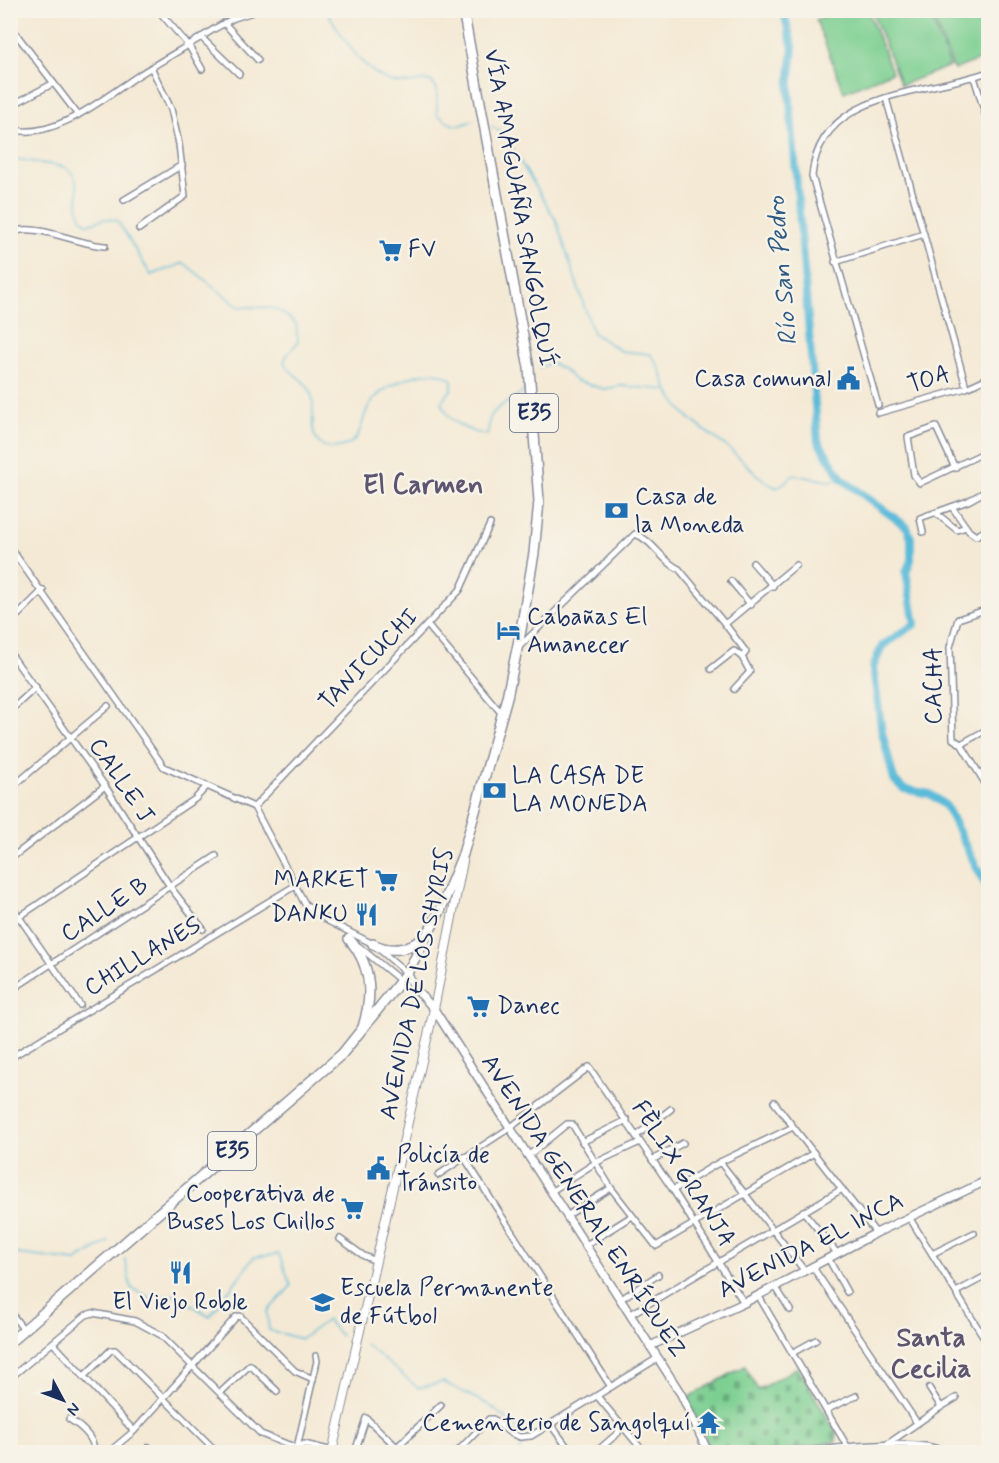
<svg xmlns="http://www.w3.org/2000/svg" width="999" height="1463" viewBox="0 0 999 1463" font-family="Mynerve,sans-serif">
  <defs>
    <pattern id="cemetery-stones" width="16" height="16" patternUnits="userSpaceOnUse" patternTransform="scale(1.5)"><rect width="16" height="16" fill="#7ccf91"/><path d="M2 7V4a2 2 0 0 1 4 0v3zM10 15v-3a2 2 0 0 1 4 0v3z" fill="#65a87a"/></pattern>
  </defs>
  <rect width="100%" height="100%" fill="#f7f3e8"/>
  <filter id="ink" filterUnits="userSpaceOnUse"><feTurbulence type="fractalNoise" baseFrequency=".0167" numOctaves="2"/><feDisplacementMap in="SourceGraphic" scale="12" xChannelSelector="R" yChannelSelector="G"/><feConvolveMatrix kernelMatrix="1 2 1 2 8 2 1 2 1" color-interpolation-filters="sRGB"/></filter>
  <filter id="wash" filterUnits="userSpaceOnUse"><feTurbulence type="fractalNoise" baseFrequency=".008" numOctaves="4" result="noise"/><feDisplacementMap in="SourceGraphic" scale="24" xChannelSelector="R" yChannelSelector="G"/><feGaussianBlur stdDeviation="1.35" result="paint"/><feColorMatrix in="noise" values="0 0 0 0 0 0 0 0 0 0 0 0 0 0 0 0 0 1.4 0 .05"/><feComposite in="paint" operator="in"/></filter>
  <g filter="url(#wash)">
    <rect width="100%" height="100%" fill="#f4e9d4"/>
    <path fill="url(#cemetery-stones)" stroke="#4c7f78" stroke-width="1.5" d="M745,1366l13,24 40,-23 39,67 -1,7 -54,11h-70l-25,-54z"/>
    <g fill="#7ccf91" stroke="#4c7f78" stroke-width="1.5">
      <path d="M840,10l28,1 24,61 -48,20 -28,-72z"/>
      <path d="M881,11h47l22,55 -49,19 -28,-71z"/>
      <path d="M930,11h58v45l-34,14z"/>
    </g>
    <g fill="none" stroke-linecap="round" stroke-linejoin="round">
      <g stroke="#5bbbd9" stroke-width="1.5">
        <path d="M326,10c17,27 38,67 72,73 10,2 22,-4 33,-2l6,8v25c14,12 20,15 36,6"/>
        <path d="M492,126l12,9 52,85 37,113 28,18 29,3c13,15 10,21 18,36 13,27 37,40 59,57 18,14 29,31 50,41l17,-13 35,6 13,-2"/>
        <path d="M10,158l55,9c24,16 3,45 23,57l16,-5 13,1 34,55 33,-12 55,44c28,0 36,-3 57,17l2,18 -11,13 -3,7c6,13 23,18 27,31 5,14 -2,33 5,46 8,14 32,9 40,-1 6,-7 7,-24 14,-34 11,-17 45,-32 65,-31 6,0 12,4 17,7v9l-10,12c3,20 27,31 45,34 3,-6 0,-12 4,-19 8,-14 27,-15 35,-29"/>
        <path d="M540,367l11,-4 12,6 13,12 28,8 17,-3 45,4"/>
        <path d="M10,1253l66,8 33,-20"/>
        <path d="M125,1258l6,30 19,10 25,-3 35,21 44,-59 25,-3 12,32 -24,26 2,18 32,9 26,-19 14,16"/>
        <path d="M365,1344l53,44 25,-6 46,23 30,24 3,17 -3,6"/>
      </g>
      <path stroke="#5bbbd9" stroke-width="8" d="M783,10l10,37 -4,42 29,352 24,38 65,48 4,11v22l-5,12 9,52 -33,22 -9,22 9,64 12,48 10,9 26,5 16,12 42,84"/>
    </g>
  </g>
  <g filter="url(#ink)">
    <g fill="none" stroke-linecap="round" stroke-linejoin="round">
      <defs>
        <g id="minor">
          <path d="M158,10l31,36 13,23"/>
          <path d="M224,23l34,37"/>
          <path d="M10,26l68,89"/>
          <path d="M201,37l38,37"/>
          <path d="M974,77l14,46"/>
          <path d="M886,98l79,285"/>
          <path d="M14,104l38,-20"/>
          <path d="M10,129c43,13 95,-32 129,-54 25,-16 51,-30 75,-46l20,-11 25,-8"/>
          <path d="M124,200l58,-35"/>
          <path d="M139,229l46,-33 -6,-52 -8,-35 -19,-40"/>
          <path d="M10,233c25,-12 67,12 95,13"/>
          <path d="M835,262l89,-28"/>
          <path d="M878,405l-66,-229c8,-87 112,-81 176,-104"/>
          <path d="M878,413l88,-25 22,-10"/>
          <path d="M981,455l7,12"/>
          <path d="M955,468l-19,-41 -28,10 6,38 6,8 68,-32"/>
          <path d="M952,507l17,24 7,5 12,-7"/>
          <path d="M936,513l21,17 9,-3"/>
          <path d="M923,532l-3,-14 48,-17 20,-11"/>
          <path d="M10,547l154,220 90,40 51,97 23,17 45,23 34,29"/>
          <path d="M753,563l20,23"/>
          <path d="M731,581l20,24"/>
          <path d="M988,609l-30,10 -8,28 3,92 8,5 27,-15"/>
          <path d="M10,623l33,-33"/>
          <path d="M725,624l21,28 -4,5 8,15 -16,17"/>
          <path d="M428,626l74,88"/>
          <path d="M520,646l115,-112c18,6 27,28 44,35l46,55 71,-59"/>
          <path d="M10,653l95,133 66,102 32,41"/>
          <path d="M711,669l23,-18 8,6"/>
          <path d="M10,711l26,-24"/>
          <path d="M961,744l27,44"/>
          <path d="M10,789l98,-83"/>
          <path d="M254,807l206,-217 30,-66"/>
          <path d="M10,859l95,-73"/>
          <path d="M10,904l70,101"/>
          <path d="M10,923l185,-124 12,-13"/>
          <path d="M357,945l44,36"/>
          <path d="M10,991l206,-135"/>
          <path d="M10,1058l283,-171"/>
          <path d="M774,1102l102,131"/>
          <path d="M636,1136l35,-27"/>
          <path d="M582,1142l45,-22"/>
          <path d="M529,1155l38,-31h5l39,64 45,58 158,-93"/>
          <path d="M464,1157l147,230"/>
          <path d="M652,1160l31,-17"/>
          <path d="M720,1162l84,108"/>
          <path d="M438,1175l73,-48 78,-60 84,123 71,113"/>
          <path d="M673,1190l47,-28 73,-35"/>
          <path d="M552,1191l43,-28 45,-21"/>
          <path d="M803,1211l34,42"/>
          <path d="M568,1215l43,-27"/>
          <path d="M909,1217l79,127"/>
          <path d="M340,1239l24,17 12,5"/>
          <path d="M586,1245l46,-29"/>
          <path d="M932,1254l42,-21"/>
          <path d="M828,1258l19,34"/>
          <path d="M812,1266l105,157"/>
          <path d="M775,1286l15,24"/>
          <path d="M956,1292l32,-17"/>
          <path d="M758,1295l89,151"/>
          <path d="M621,1299l37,-24"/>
          <path d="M10,1312l14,18"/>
          <path d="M631,1314l211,-125"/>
          <path d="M53,1343l81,88"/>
          <path d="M792,1353l24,-13"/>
          <path d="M83,1377l28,-27h4l102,102"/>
          <path d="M10,1378l76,-63 7,-2 42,8 26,14 100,99 46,18"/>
          <path d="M220,1393l30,-28 27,26"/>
          <path d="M597,1396l47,56"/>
          <path d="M941,1407l15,-9"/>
          <path d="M826,1410l30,-14"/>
          <path d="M69,1419c11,7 26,19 25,33"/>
          <path d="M551,1425l20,27"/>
          <path d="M886,1445l55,-38 -12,-19"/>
          <path d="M149,1447l6,5"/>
          <path d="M297,1447l7,-3 29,7"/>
          <path d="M397,1447l44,-42"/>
          <path d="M109,1452l25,-21 102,-114 4,-1 55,55 18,8"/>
          <path d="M296,1452l21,-91 -1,-5"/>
          <path d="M355,1452l11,-34 36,34"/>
          <path d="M457,1452l32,-33h4l17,14 10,4 11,-1 127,-78"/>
          <path d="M596,1452l22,-19 2,-9"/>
          <path d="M802,1452c27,-4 121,-15 142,0"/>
        </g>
        <g id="tertiary">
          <path d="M407,973l8,15 19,21 247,385 27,58"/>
          <path d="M650,1346l94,-43 132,-70 112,-53"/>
        </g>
        <path id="secondary" d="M332,1452l102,-443 29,-148"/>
        <g id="trunk">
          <path d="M349,939c23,26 24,56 14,88"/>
          <path d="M373,944c20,10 35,5 53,-7"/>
          <path d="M10,1342l332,-288 65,-81 33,-62 23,-57 44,-157 14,-67 13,-77 5,-52 -10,-133 -66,-358"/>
        </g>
      </defs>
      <use href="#minor" stroke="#888c99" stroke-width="8"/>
      <use href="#tertiary" stroke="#888c99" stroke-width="10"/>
      <use href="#secondary" stroke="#888c99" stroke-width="10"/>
      <use href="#trunk" stroke="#888c99" stroke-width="12"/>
      <use href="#minor" stroke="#fff" stroke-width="5"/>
      <use href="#tertiary" stroke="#fff" stroke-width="7"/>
      <use href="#secondary" stroke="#fff" stroke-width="8"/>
      <use href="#trunk" stroke="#fff" stroke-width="9"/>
    </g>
  </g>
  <defs>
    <symbol id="supermarket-bare" viewBox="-9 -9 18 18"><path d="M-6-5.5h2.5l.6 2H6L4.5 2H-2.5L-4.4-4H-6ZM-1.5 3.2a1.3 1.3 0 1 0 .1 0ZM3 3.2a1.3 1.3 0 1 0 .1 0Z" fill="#1f6fb2" stroke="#f7f3e8" stroke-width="2.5" paint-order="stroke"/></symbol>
    <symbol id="civic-bare" viewBox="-9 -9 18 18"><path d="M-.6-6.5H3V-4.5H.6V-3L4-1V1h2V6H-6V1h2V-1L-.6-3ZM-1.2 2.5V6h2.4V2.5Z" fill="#1f6fb2" stroke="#f7f3e8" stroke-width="2.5" paint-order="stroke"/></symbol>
    <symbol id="bank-bare" viewBox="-9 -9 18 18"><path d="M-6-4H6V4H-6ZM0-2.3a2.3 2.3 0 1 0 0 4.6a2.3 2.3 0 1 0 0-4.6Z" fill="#1f6fb2" stroke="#f7f3e8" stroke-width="2.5" paint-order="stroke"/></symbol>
    <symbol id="hotel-bare" viewBox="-9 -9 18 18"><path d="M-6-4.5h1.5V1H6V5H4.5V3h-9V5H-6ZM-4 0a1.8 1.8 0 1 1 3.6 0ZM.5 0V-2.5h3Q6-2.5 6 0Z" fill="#1f6fb2" stroke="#f7f3e8" stroke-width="2.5" paint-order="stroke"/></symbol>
    <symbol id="restaurant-bare" viewBox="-9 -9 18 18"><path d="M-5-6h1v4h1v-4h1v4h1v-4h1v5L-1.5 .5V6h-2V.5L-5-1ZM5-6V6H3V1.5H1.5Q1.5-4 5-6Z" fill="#1f6fb2" stroke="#f7f3e8" stroke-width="2.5" paint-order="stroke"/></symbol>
    <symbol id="school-bare" viewBox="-9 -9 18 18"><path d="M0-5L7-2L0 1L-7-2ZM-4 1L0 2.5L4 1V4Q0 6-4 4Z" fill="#1f6fb2" stroke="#f7f3e8" stroke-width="2.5" paint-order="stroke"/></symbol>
    <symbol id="temple-bare" viewBox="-9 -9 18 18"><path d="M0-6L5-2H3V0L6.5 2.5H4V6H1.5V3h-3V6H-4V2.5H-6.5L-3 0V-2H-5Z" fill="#1f6fb2" stroke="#f7f3e8" stroke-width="2.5" paint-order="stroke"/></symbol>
  </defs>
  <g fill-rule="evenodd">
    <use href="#supermarket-bare" x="374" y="234" width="33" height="33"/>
    <use href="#civic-bare" x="832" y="362" width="33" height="33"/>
    <use href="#bank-bare" x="600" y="494" width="33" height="33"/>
    <use href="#hotel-bare" x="492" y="614" width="33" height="33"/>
    <use href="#bank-bare" x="478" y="774" width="33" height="33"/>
    <use href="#supermarket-bare" x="370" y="864" width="33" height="33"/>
    <use href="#restaurant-bare" x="350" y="898" width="33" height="33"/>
    <use href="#supermarket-bare" x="462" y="990" width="33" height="33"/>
    <use href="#civic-bare" x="362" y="1152" width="33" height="33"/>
    <use href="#supermarket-bare" x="336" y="1192" width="33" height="33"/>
    <use href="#restaurant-bare" x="164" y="1256" width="33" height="33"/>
    <use href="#school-bare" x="306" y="1286" width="33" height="33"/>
    <use href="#temple-bare" x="692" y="1406" width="33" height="33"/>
  </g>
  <g text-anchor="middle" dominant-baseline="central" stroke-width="5" stroke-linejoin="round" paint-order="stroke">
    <g fill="#f7f3e8" stroke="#5d6a87" stroke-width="1.5">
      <rect x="510" y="394" width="48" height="38" rx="4.5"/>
      <rect x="208" y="1132" width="48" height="38" rx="4.5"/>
    </g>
    <g font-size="22" font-weight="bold" fill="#1b2f5e">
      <text x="534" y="413">E35</text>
      <text x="232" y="1151">E35</text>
    </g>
    <g font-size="24" fill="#1b2f5e" stroke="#f7f3e8">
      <text transform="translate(519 208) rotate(80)">VÍA AMAGUAÑA SANGOLQUÍ</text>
      <text transform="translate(929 380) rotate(-17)">TOA</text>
      <text transform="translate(369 660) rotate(-46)">TANICUCHI</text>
      <text transform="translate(934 686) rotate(-90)">CACHA</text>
      <text transform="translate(121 781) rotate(56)">CALLE J</text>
      <text transform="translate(105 910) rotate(-33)">CALLE B</text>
      <text transform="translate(143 957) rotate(-31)">CHILLANES</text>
      <text transform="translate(417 984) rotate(-78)">AVENIDA DE LOS SHYRIS</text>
      <text transform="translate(683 1174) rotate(57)">FÈLIX GRANJA</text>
      <text transform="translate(583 1206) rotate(57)">AVENIDA GENERAL ENRÍQUEZ</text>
      <text transform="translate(811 1246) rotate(-27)">AVENIDA EL INCA</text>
    </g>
    <g font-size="24" fill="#1b2f5e" stroke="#f7f3e8" text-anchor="start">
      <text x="408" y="250">FV</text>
      <text x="831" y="379" text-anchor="end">Casa comunal</text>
      <text x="635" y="497">Casa de<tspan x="635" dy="28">la Moneda</tspan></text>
      <text x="527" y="617">Cabañas El<tspan x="527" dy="28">Amanecer</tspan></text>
      <text x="512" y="776">LA CASA DE<tspan x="512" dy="28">LA MONEDA</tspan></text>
      <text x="369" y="880" text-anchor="end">MARKET</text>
      <text x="348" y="914" text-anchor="end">DANKU</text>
      <text x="497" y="1006">Danec</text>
      <text x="397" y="1155">Policía de<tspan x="397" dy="28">Tránsito</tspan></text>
      <text x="335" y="1194" text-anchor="end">Cooperativa de<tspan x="335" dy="28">Buses Los Chillos</tspan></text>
      <text x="340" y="1288">Escuela Permanente<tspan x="340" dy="28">de Fútbol</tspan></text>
      <text x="180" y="1302" text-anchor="middle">El Viejo Roble</text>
      <text x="691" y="1423" text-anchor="end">Cementerio de Sangolquí</text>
    </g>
    <g font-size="26" font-style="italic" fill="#2e5983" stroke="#f7f3e8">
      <text transform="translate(783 271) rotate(-95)">Río San Pedro</text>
    </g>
    <g font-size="27" font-weight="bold" fill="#5e5671" stroke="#f7f3e8">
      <text x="423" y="485">El Carmen</text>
      <text x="931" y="1338">Santa<tspan x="931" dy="31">Cecilia</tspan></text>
    </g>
  </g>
  <rect width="999" height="1463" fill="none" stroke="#f7f3e8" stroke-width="36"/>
  <g transform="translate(63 1400) rotate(131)" stroke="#f7f3e8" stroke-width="4.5" paint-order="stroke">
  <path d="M0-4.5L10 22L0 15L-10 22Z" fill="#1b2f5e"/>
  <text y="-9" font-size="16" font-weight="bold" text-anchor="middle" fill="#1b2f5e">N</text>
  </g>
</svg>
